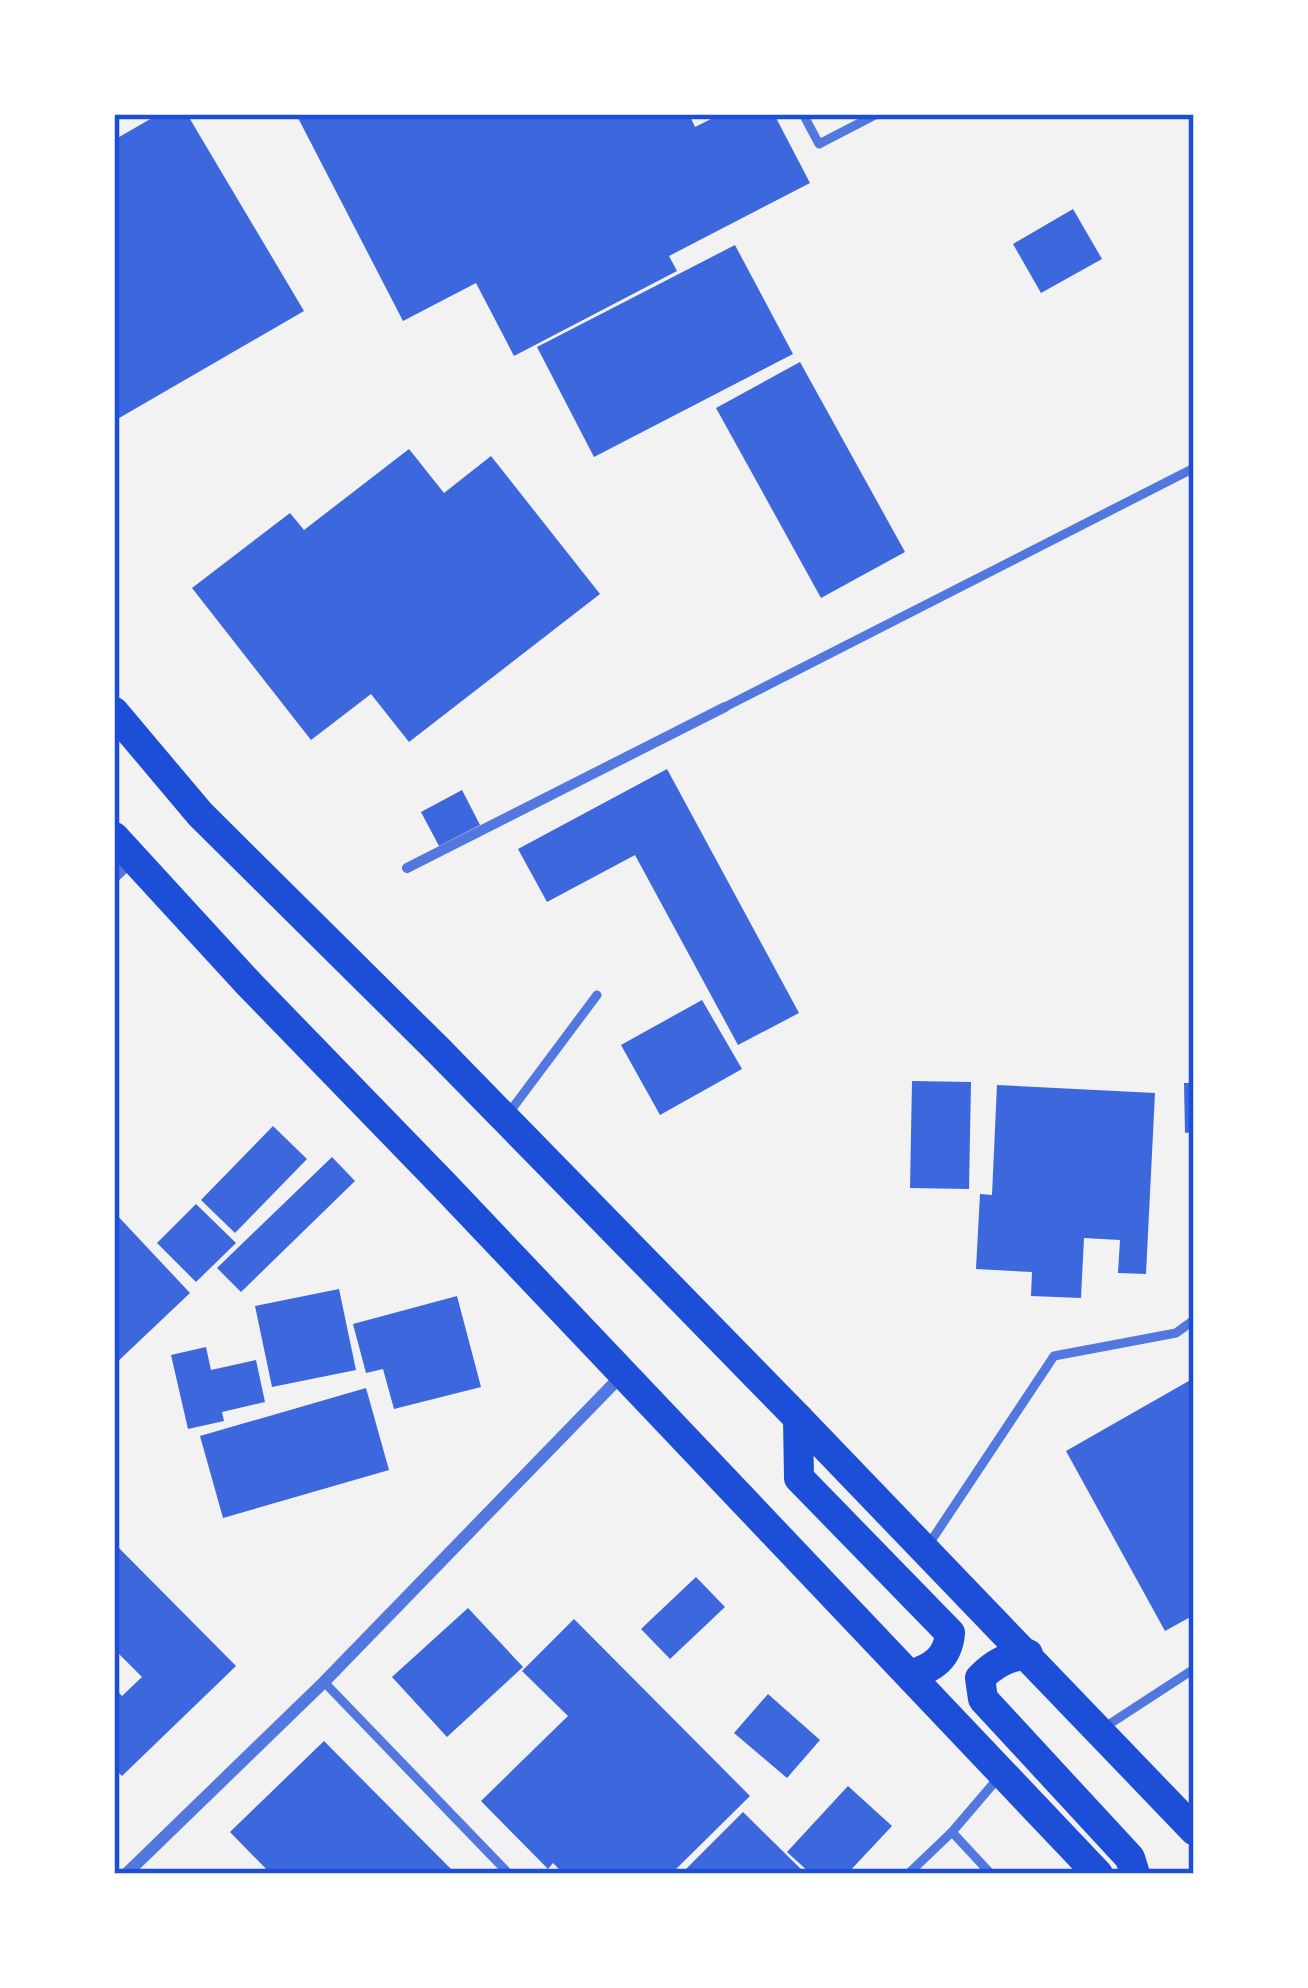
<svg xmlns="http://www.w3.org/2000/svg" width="1308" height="1988" viewBox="0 0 1308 1988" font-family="'IBM Plex Sans',sans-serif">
  <rect width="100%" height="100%" fill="#f2f2f2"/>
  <g fill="#3d67dc">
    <path d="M159,114h28l117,197 -190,110v-281z"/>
    <path d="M296,114h393l6,13 26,-13h53l36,69 -141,73 8,15 -163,85 -38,-73 -73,38z"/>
    <path d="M1073,209l29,50 -61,34 -28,-49z"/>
    <path d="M735,245l58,109 -199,103 -57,-110z"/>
    <path d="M800,362l105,190 -84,46 -105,-190z"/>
    <path d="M409,449l35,44 47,-37 109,138 -191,148 -38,-48 -60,46 -119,-152 98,-75 14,17z"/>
    <path d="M667,769l132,244 -61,32 -103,-190 -88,47 -29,-53z"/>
    <path d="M462,790l18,35 -41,21 -18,-34z"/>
    <path d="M702,1000l40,69 -82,46 -39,-70z"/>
    <path d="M912,1081l59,1 -2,107 -59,-1z"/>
    <path d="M1184,1083h10v49l-9,1z"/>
    <path d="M997,1085l158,8 -9,181 -28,-1 2,-33 -36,-2 -3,60 -50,-2 1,-24 -56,-3 4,-75 12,1z"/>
    <path d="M273,1126l34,33 -72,74 -34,-33z"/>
    <path d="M332,1157l23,24 -114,111 -24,-24z"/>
    <path d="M196,1204l40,39 -40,39 -39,-39z"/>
    <path d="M114,1212l76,81 -76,72z"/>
    <path d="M339,1289l17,81 -84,17 -17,-81z"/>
    <path d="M457,1296l24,91 -87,22 -11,-40 -17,4 -13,-49z"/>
    <path d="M206,1347l5,23 45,-10 9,42 -43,10 2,9 -36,8 -17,-74z"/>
    <path d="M1194,1378v237l-29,16 -99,-180z"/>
    <path d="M366,1388l23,82 -166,48 -23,-82z"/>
    <path d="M114,1543l122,123 -114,110 -8,-8v-81l8,9 20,-19 -28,-28v-38l3,-3 -3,-3z"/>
    <path d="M696,1577l29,30 -55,52 -29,-30z"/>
    <path d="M468,1608l55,59 -76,70 -55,-60z"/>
    <path d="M574,1619l176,177 -79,78h-107l-11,-11 -5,6 -67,-68 87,-85 -46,-45z"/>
    <path d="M768,1694l52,46 -33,38 -53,-45z"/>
    <path d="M324,1741l108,109 24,24h-185l-41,-42z"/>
    <path d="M848,1786l44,40 -45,48h-36l-24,-22z"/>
    <path d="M743,1812l63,62h-125z"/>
  </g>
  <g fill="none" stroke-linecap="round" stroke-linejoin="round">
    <g stroke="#5277de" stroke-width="9">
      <path d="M803,114l16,30 58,-30"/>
      <path d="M725,707l469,-239"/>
      <path d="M508,1114l89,-119"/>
      <path d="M929,1544l125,-188 122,-23 18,-13"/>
      <path d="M324,1682l185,192"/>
      <path d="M1105,1727l89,-58"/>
      <path d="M952,1832l47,-55"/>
      <path d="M908,1874l44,-42 39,42"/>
    </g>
    <path stroke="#5277de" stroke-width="10" d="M407,868l318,-161"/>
    <g stroke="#5277de" stroke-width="12">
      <path d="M114,877l20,-19"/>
      <path d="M126,1874l198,-192 299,-308"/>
    </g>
    <g stroke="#1d4ed8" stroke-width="30">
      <path d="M114,712l86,102 239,237 359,367 396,412"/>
      <path d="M114,837l135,147 195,201 654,689"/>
      <path d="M798,1418l1,60 151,155c-2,25 -17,35 -40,42"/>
      <path d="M1028,1654c-21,3 -33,9 -48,24l3,21 147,159 5,16"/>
    </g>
  </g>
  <rect width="1308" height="1988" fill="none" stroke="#ffffff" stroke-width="234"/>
  <rect x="117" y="117" width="1074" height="1754" fill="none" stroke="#1d4ed8" stroke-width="4.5"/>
</svg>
